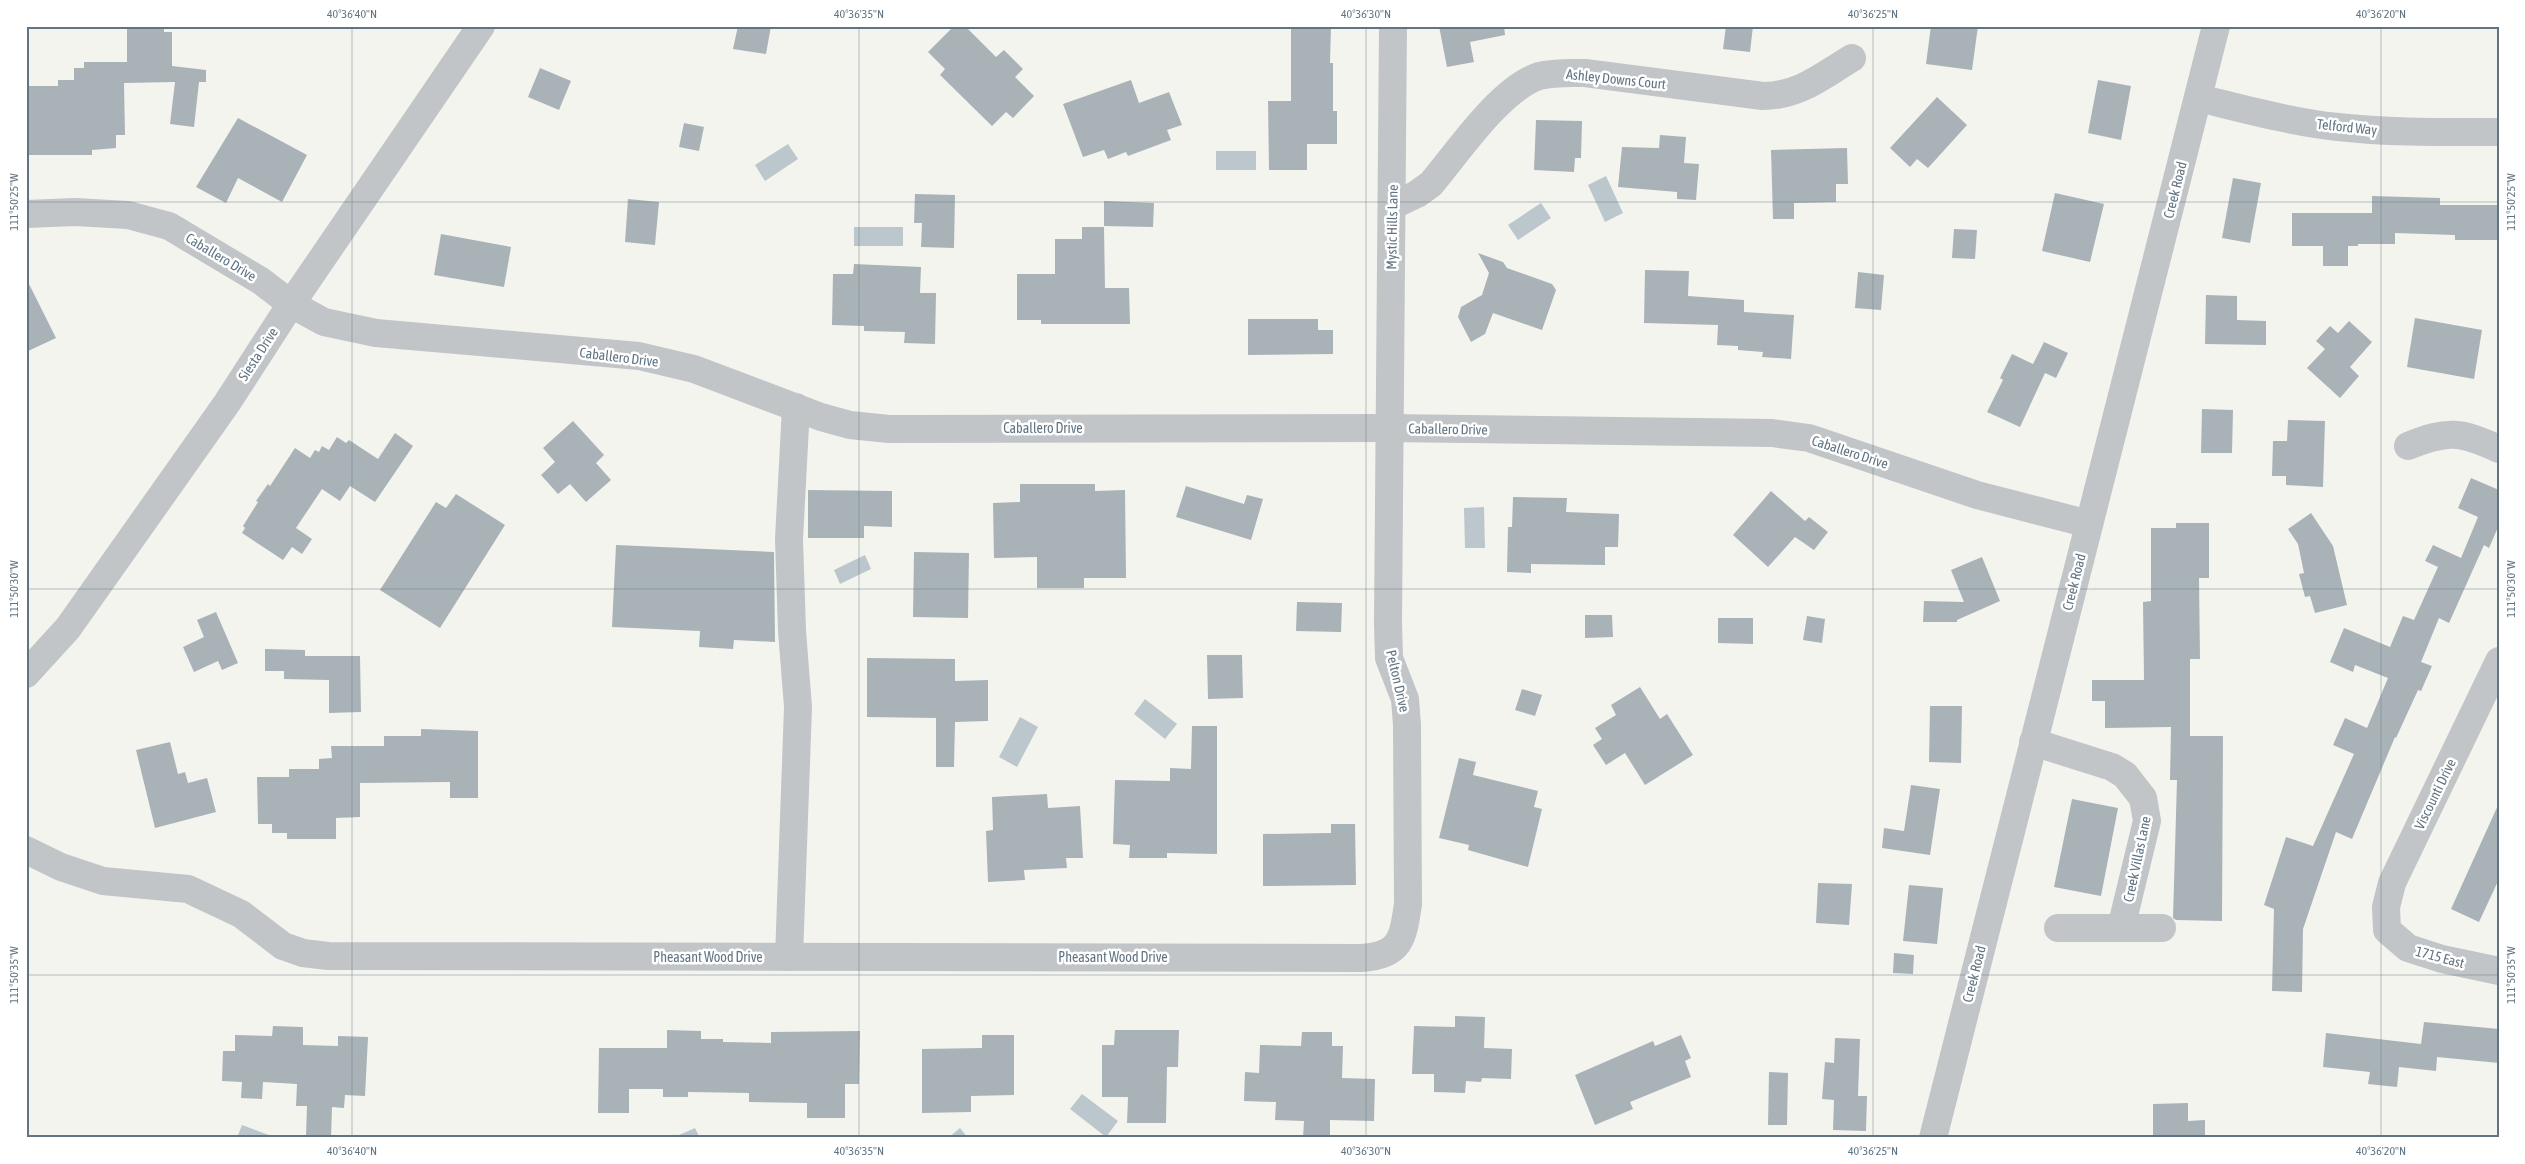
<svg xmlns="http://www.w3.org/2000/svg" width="2525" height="1164" viewBox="0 0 2525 1164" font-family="'Asap Condensed',sans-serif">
  <rect width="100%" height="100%" fill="#f4f4ef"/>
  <g fill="#bbc7cc">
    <path d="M788,144l10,15 -33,22 -10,-16z"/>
    <rect x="1216" y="151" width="40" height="19"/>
    <path d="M1606,176l17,37 -18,9 -17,-37z"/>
    <path d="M1541,203l10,15 -33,22 -10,-15z"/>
    <rect x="854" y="227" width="49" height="19"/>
    <path d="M1484,507l1,41h-20l-1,-40z"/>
    <path d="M865,555l6,14 -31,15 -6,-14z"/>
    <path d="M1145,699l32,25 -12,15 -31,-25z"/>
    <path d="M1020,717l18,10 -21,40 -18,-10z"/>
    <path d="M1082,1094l36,27 -12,16 -36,-28z"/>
    <path d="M242,1125l35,13h-40z"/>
    <path d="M695,1128l5,10h-28z"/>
    <path d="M960,1128l8,10h-20z"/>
  </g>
  <g fill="#a9b2b7">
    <path d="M127,26h37v6h8v34l34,4v12h-7l-5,45 -24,-3 5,-42 -51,1 1,52h-9v13l-24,2v5h-66v-69h32v-6h16v-12h10v-6h43z"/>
    <path d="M738,26h33l-5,28 -33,-5z"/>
    <path d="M954,26h11l31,31 8,-7 19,19 -8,8 19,19 -21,22 -7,-6 -14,14 -52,-51 5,-6 -17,-17z"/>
    <path d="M1291,26h40l-1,37h3v48h4v33h-30v26h-38l-1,-69h23z"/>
    <path d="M1439,26h65l1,9 -35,7 4,20 -27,5z"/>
    <path d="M1726,26h27l-3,26 -27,-3z"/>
    <path d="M1931,26h47l-6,44 -46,-6z"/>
    <path d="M540,68l31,13 -12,29 -31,-13z"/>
    <path d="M1131,80l8,23 30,-11 13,33 -15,5 4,10 -43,16 -2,-4 -18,7 -4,-9 -21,7 -20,-53z"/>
    <path d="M2098,80l33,6 -10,54 -33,-7z"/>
    <path d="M1937,97l30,28 -39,43 -11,-9 -7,8 -20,-19z"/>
    <path d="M238,118l69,37 -25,47 -44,-24 -12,25 -30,-16z"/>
    <path d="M1536,120l46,1 -1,37h-6l-1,14 -40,-2z"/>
    <path d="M684,123l20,4 -5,24 -20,-4z"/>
    <path d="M1660,135l26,2 -2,26 15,1 -3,36 -19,-1v-7l-59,-5 4,-40 37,1z"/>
    <path d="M1847,148l1,36h-12v18l-42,1v16h-21l-2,-69z"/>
    <path d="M2233,178l28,5 -11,60 -28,-5z"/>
    <path d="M2055,193l49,11 -14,58 -48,-11z"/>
    <path d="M915,194l40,1 -1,53 -33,-1 1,-24h-8z"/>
    <path d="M2372,196l68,2v7h59v35h-44v-5l-60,-2v11h-37v2h-10v20h-25v-20h-31v-33h80z"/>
    <path d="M628,199l31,3 -4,43 -30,-3z"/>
    <path d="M1104,201l50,2 -1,24 -49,-1z"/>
    <path d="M1082,227h22l1,61h24l1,36h-89v-4h-24v-46h38v-35h27z"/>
    <path d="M1954,229l23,1 -2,29 -23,-1z"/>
    <path d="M441,234l70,13 -7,40 -70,-12z"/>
    <path d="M1478,253l25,9 4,6 45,16 4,6 -14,40 -49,-17 -8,21 -14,8 -13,-25 3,-10 21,-12 7,-22z"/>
    <path d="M854,264l67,3 -1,26h16l-1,51 -31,-1 1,-11 -41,-1v-5l-32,-1 1,-51h20z"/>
    <path d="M1645,270l44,1 -1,25 56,4v12l50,3 -3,44 -29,-2 1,-5 -25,-2v-4l-21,-1 1,-20 -74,-2z"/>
    <path d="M1858,272l26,3 -3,35 -26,-2z"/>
    <path d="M26,278l30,60 -30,14z"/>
    <path d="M2206,295l31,1v24l29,1v24l-61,-1z"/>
    <path d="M2415,318l67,12 -8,49 -67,-12z"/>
    <path d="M1248,319h70v11h15v24l-85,1z"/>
    <path d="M2349,321l23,21 -22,25 9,9 -19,22 -33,-30 18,-19 -9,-8 14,-15 8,7z"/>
    <path d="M2044,342l24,11 -12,25 -11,-5 -25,54 -33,-15 16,-32 -3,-2 12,-24 21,10z"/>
    <path d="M2202,409l31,1 -1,43h-31z"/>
    <path d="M2288,420l37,1 -2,66 -37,-2v-9h-14l1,-35h14z"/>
    <path d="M573,421l31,34 -8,8 15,17 -25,22 -16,-18 -12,10 -17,-19 14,-13 -12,-14z"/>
    <path d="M395,433l18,13 -38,56 -25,-16 -10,15 -18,-12 -26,39 16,11 -10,15 -10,-7 -9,13 -41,-27 3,-5 -2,-2 15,-24 -2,-1 12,-17 2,2 25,-38 15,10 5,-8 4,2 3,-6 7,4 8,-13 9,6 3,-3 29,19z"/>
    <path d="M2471,478l28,12v35l-10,23 -5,-3 -35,78 -10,-5 -18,44 11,4 -11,25 -3,-1 -22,48 -1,-1 -43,102 -16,-7 -33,97 -1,63 -30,-1 2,-82 -10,-4 22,-68 27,9 41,-92 -21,-9 12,-27 22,10 21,-50 -33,-13 -2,7 -23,-10 14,-34 46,19 13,-31 11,4 24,-53 -13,-6 8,-16 28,13 17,-41 -20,-9z"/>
    <path d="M1020,484h75v7l30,-1 1,88h-42v10h-47v-31l-43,1 -1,-55 27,-1z"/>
    <path d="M1186,486l58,18 3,-9 16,4 -12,41 -75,-23z"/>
    <path d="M808,490l84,1v36l-28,-1v12h-56z"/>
    <path d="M1771,491l34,30 4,-4 19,15 -14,18 -19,-13 -27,30 -35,-32z"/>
    <path d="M456,494l49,31 -65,103 -60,-38 56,-88 10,6z"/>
    <path d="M1513,497l54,1 -1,14 53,2 -1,33h-13v18l-74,-1v9l-24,-1 1,-45h4z"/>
    <path d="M2311,513l22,33 14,59 -32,8 -5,-17 -5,1 -6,-23 5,-1 -6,-29 -10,-15z"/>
    <path d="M2176,523h33v55h-10l1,81h-10v77h33l-1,185 -46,-1 -3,-2 4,-138h-7l1,-53 -66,1v-27h-13v-21h52l-1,-78 8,-1v-73h25z"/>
    <path d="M616,545l158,7 1,90 -41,-2 -1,9 -34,-2 1,-16 -88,-4z"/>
    <path d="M914,552l55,1 -1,65 -55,-1z"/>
    <path d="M1982,557l18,44 -43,19v2h-34l1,-21 40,1 -13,-32z"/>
    <path d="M1297,602l45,1 -1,29 -45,-1z"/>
    <path d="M216,612l22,51 -16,7 -4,-9 -24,11 -11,-25 21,-10 -7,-17z"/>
    <path d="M1585,615h27l1,22 -28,1z"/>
    <path d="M1807,616l18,3 -3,24 -19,-3z"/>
    <path d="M1718,618h35v26l-35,-1z"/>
    <path d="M265,649l40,1v6h55l1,56 -32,1v-33l-45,-1v-8h-19z"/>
    <path d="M1207,655h35l1,43 -35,1z"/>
    <path d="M867,658l88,1v22l33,-1v41l-33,1 -1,45h-18v-49l-69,-1z"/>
    <path d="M1640,687l20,32 7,-5 26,41 -48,30 -20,-32 -19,12 -13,-20 9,-6 -7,-11 21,-13 -5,-10z"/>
    <path d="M1522,689l20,6 -7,21 -20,-6z"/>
    <path d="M1930,706h32l-1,57 -32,-1z"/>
    <path d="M1192,726h25v128l-50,-1v5h-38l1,-13 -17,-1 2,-64 55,1v-13l21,1z"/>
    <path d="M421,729l57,2v67h-28v-16l-90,1v34l-24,1v21h-49v-6h-15v-9h-14l-1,-47h32v-8h30v-10l13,-1 -1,-12h53v-10h37z"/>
    <path d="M170,742l8,32 7,-2 3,11 19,-5 9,34 -61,16 -19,-78z"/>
    <path d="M1459,758l17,4 -3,13 65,16 -4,16 8,2 -14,58 -60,-17 1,-5 -30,-7z"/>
    <path d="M1911,785l29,4 -10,66 -48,-7 2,-20 20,3z"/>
    <path d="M1047,794l1,14 32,-2 3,52h-17l1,10 -43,2 1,10 -37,2 -2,-51 7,-1 -1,-33z"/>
    <path d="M2072,799l46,9 -17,88 -47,-9z"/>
    <path d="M2499,803v76l-20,43 -28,-13z"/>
    <path d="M1331,824h24l1,61 -93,1v-52l68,-1z"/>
    <path d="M1818,883l34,1 -3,41 -33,-2z"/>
    <path d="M1909,885l34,3 -6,56 -34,-3z"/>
    <path d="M1894,953l20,2 -1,19 -20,-1z"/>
    <path d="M1455,1016l30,1 -1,31 28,1 -1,30 -29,-1 -1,4 -15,-1 -1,12 -31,-1v-18h-22l2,-48 41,1z"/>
    <path d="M2424,1022l75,7v34l-62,-6 -1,14 -37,-4 -2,20 -29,-3 2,-12 -47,-5 3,-34 95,11z"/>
    <path d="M273,1026l30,1v18l35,1v-10l30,1 -3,59 -20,-1 -1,13 -12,-1 -1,31 -25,-1 1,-31h-11l1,-22 -34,-2 -1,17 -21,-1 1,-16 -20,-1 1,-30h12v-16l37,1z"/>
    <path d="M667,1030l34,1v8h22v3l48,1v-11l89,-1 -1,53h-14v34h-38v-15l-58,-1v-9l-61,-1v5h-25v-8h-34v24h-31l1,-65h68z"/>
    <path d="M1115,1030h64l-1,37h-11l-1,56h-39l1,-26h-26v-52h12z"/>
    <path d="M1302,1032h30v14h11l-1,32 33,1 -1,42 -44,-1v18h-27l1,-17 -29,-1 1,-18 -32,-1 1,-29 14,1 1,-28 41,1z"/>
    <path d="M982,1035h32v60l-43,1v16l-49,1v-64l60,-1z"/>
    <path d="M1681,1035l10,23 -6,3 6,16 -61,25 3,7 -38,16 -20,-50 78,-34 2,5z"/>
    <path d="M1835,1038l25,1 -2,57h9l-1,35 -33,-1 1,-30 -12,-1 3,-37 9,1z"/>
    <path d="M1769,1072l19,1 -1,52h-19z"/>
    <path d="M2188,1103v18l17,-1v18h-52v-34z"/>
  </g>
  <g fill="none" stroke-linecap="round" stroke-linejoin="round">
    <g stroke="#c1c5c8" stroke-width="28">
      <path d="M2199,98c45,11 92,24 139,29 53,6 107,5 161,5"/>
      <path d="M1392,206l25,-12 14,-10c27,-32 69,-95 108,-108 15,-4 31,-3 46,-3l178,23c36,0 59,-20 89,-38"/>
      <path d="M26,214l49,-2 53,3 41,11 92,55 30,23 33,18 52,11 263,23 55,13 127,48 29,8 39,4 499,-1 384,5 37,5 168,57 112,29"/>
      <path d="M2408,446c40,-16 52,-15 91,3"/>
      <path d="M2499,661l-107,222 -6,24 1,23 21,18 34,11 57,12"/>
      <path d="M26,674l42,-46 159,-225 64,-99 190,-278"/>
      <path d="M2033,742l79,25 13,8 18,23 4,23 -26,107"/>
      <path d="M26,850l35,17 42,14 85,8 53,25 42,32 20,7 25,3 1033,2c40,-2 42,-20 47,-54l-1,-179 -2,-26 -16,-41 -1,-35 5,-597"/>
      <path d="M2058,928h104"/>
      <path d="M789,957l9,-250 -6,-76 -3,-92 7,-132"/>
      <path d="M1933,1138l283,-1112"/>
    </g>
  </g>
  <path fill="none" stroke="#617483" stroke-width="1" stroke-opacity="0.45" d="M352,26v1112M859,26v1112M1366,26v1112M1873,26v1112M2381,26v1112M26,202h2473M26,589h2473M26,975h2473"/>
  <g text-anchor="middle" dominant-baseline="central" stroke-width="5" stroke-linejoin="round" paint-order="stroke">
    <g font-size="14" fill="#617483" stroke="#fff">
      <text transform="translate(1616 79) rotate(6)">Ashley Downs Court</text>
      <text transform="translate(2347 127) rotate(6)">Telford Way</text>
      <text transform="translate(2175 190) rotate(-76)">Creek Road</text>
      <text transform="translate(1392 227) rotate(-89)">Mystic Hills Lane</text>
      <text transform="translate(221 257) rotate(31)">Caballero Drive</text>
      <text transform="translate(258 354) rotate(-57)">Siesta Drive</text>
      <text transform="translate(619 357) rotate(7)">Caballero Drive</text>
      <text x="1043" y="428">Caballero Drive</text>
      <text transform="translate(1448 429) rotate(1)">Caballero Drive</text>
      <text transform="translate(1850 452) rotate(18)">Caballero Drive</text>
      <text transform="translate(2074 582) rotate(-76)">Creek Road</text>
      <text transform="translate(1398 681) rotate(77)">Pelton Drive</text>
      <text transform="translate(2435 794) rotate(-64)">Viscounti Drive</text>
      <text transform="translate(2137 859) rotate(-78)">Creek Villas Lane</text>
      <text x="708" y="957">Pheasant Wood Drive</text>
      <text x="1113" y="957">Pheasant Wood Drive</text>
      <text transform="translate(2440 957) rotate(15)">1715 East</text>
      <text transform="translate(1974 974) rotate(-76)">Creek Road</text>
    </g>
  </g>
  <rect width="2525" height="1164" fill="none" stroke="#ffffff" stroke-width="55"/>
  <rect x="28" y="28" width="2470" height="1108" fill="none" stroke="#617483" stroke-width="2"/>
  <g font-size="12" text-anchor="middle" fill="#617483">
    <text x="352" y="18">40°36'40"N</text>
    <text x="859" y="18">40°36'35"N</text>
    <text x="1366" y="18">40°36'30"N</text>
    <text x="1873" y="18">40°36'25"N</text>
    <text x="2381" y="18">40°36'20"N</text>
    <text transform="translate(2511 202) rotate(-90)" y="4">111°50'25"W</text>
    <text transform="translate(14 202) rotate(-90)" y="4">111°50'25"W</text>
    <text transform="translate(2511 589) rotate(-90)" y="4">111°50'30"W</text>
    <text transform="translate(14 589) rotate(-90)" y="4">111°50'30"W</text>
    <text transform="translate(2511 975) rotate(-90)" y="4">111°50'35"W</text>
    <text transform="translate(14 975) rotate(-90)" y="4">111°50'35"W</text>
    <text x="352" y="1155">40°36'40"N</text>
    <text x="859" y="1155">40°36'35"N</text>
    <text x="1366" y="1155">40°36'30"N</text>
    <text x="1873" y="1155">40°36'25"N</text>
    <text x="2381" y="1155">40°36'20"N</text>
  </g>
</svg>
